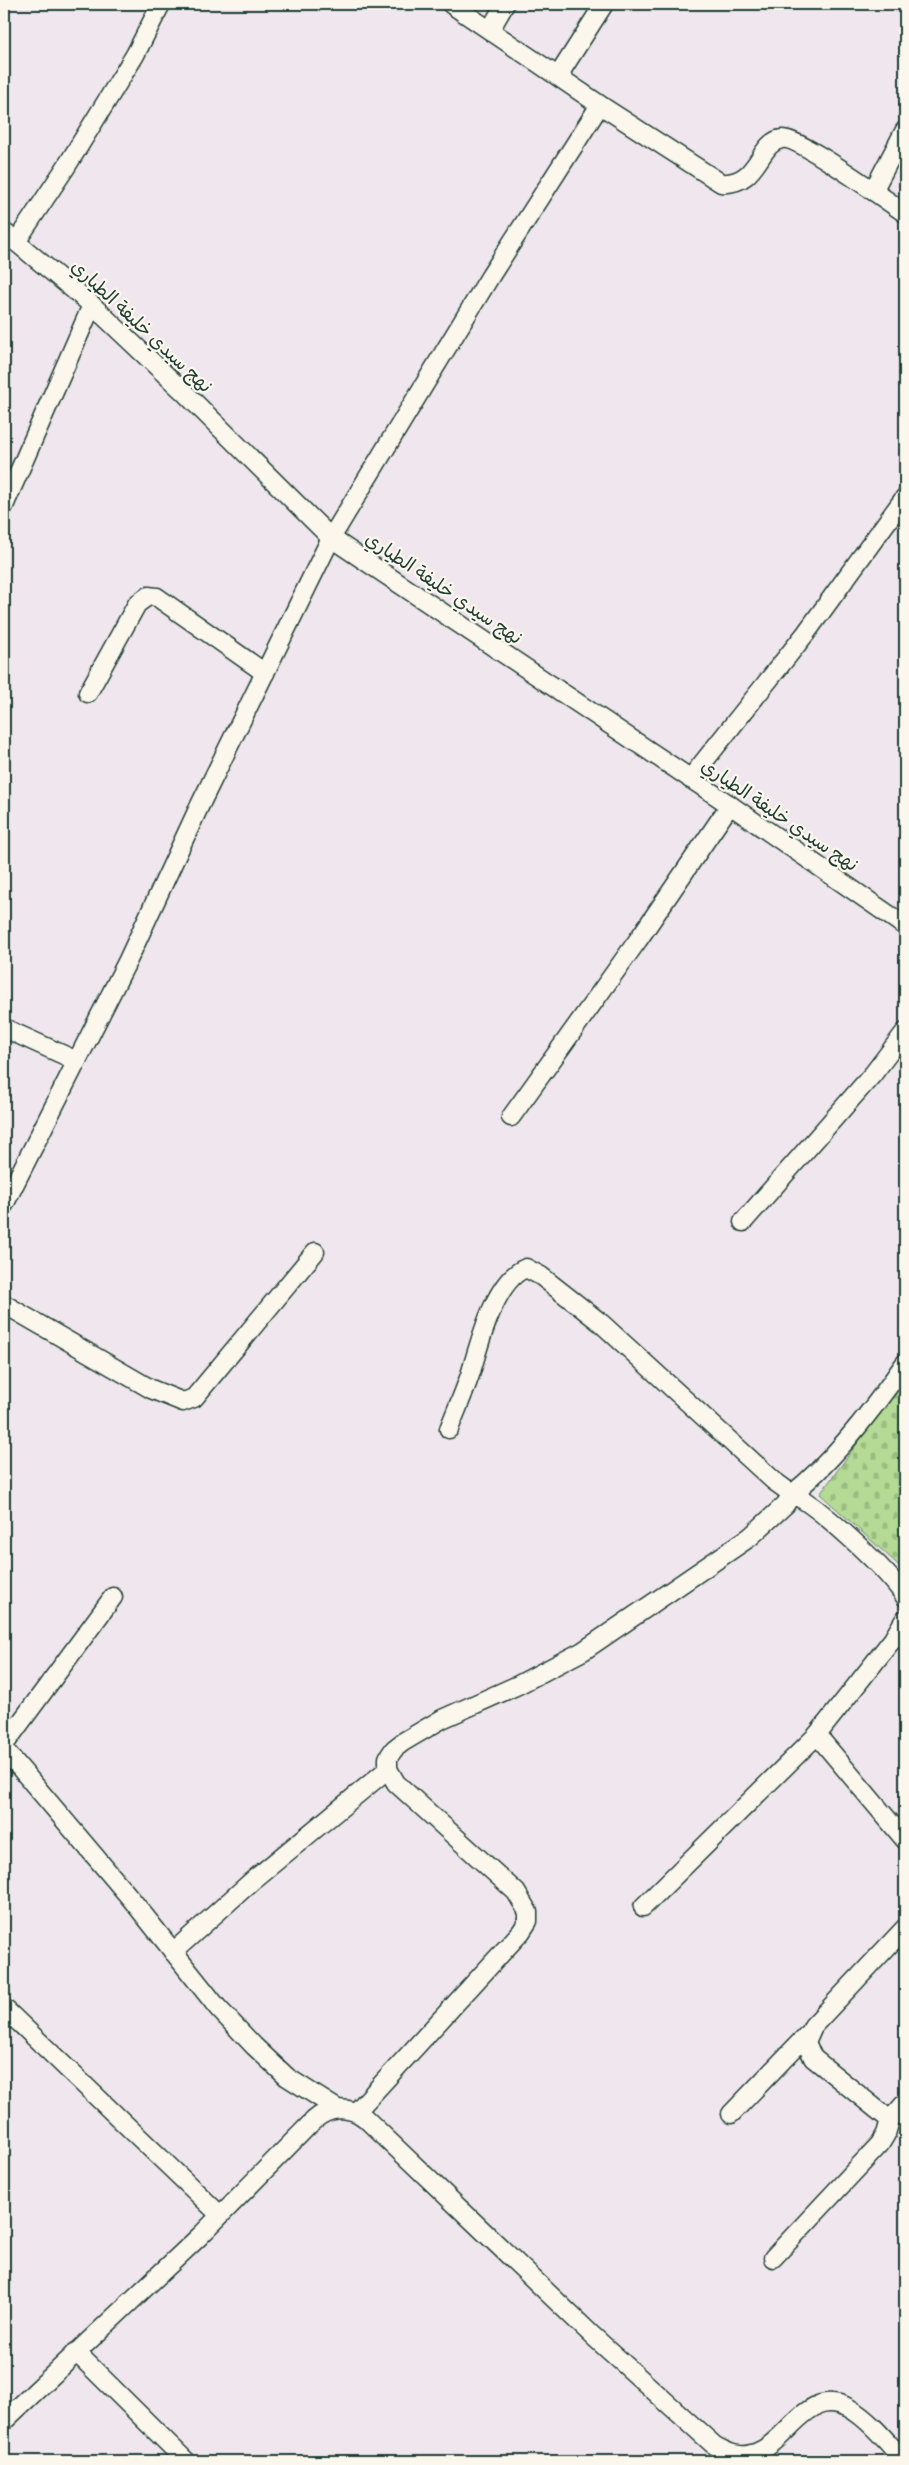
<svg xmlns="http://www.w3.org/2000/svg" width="909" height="2465" viewBox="0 0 909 2465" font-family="Itim,'Playpen Sans Arabic',sans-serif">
  <defs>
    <pattern id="cemetery-stones" width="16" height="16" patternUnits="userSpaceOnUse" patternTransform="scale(1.25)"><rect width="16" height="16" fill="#b4da95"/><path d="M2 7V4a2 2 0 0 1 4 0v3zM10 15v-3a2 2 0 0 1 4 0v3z" fill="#9abc81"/></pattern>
  </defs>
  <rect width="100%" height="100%" fill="#f0e7ee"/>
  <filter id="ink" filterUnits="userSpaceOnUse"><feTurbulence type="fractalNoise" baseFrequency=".02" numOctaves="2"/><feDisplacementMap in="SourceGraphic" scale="10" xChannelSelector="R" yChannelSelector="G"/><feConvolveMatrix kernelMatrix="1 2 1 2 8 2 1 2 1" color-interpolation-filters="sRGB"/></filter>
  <g filter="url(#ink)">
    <path fill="url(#cemetery-stones)" stroke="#6a8c64" d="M905,1379v192l-85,-77z"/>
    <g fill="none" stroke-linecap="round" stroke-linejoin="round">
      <defs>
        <g id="street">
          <path d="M451,4l149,101 121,78c38,3 37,-41 61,-44 16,-3 105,62 123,74"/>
          <path d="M490,30l15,-26"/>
          <path d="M558,76l46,-72"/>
          <path d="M873,191l32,-61"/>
          <path d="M4,232l88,73 95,90 144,143 399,267 175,121"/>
          <path d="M16,242l50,-75 69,-112 26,-51"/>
          <path d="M4,506l88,-201"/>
          <path d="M88,693l49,-89 11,-8 9,1 108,76"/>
          <path d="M690,779l116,-146 99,-136"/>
          <path d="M4,1028l73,33"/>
          <path d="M511,1117l127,-177 92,-135"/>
          <path d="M4,1205l124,-245 71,-153 132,-269 160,-263 109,-170"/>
          <path d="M743,1222l130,-148 32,-42"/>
          <path d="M4,1304l147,85 32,13 11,-4 121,-146"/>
          <path d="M449,1429c7,-18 15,-36 21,-54 9,-29 24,-95 56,-107l15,8 60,47 173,158 18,13c43,-34 82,-86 113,-131"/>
          <path d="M817,1735l88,105"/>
          <path d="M4,1745l109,-148"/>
          <path d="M4,1749l128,151 86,108 36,38 33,31 49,31"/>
          <path d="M643,1907l174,-172 76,-96 12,-20"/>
          <path d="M905,1928l-92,98 -7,16 7,16 77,62 15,-17"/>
          <path d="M173,1952l79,-71 136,-112"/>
          <path d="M4,2008l216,207"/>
          <path d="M357,2111l164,-179 7,-11v-9l-12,-20 -120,-109 -8,-14v-11l6,-9 9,-7 39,-23 76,-34 65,-34 167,-114 35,-32 7,-11c24,9 99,79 113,103"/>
          <path d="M731,2114l76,-79"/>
          <path d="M773,2258l107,-114 6,-10 4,-14"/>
          <path d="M76,2352l110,109"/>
          <path d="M4,2421l196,-185 114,-116c15,-13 35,-15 51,-2l228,218 122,110c11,6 23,12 36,8 37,-8 54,-69 98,-46 21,12 39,35 55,53"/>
        </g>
      </defs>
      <use href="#street" stroke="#1f3d34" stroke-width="21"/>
      <use href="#street" stroke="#fbf7ec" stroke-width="18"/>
    </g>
  </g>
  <g text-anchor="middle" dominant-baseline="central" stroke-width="4.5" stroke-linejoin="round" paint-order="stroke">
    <g font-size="19" fill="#1f3d34" stroke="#fbf7ec">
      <text transform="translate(142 326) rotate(43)">نهج سيدي خليفة الطياري</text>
      <text transform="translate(444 588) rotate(34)">نهج سيدي خليفة الطياري</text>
      <text transform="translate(780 815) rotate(34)">نهج سيدي خليفة الطياري</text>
    </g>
  </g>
  <rect width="909" height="2465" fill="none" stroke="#fbf7ec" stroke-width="20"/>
  <rect x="10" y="10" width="889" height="2445" fill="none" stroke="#1f3d34" stroke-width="2" filter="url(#ink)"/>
</svg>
